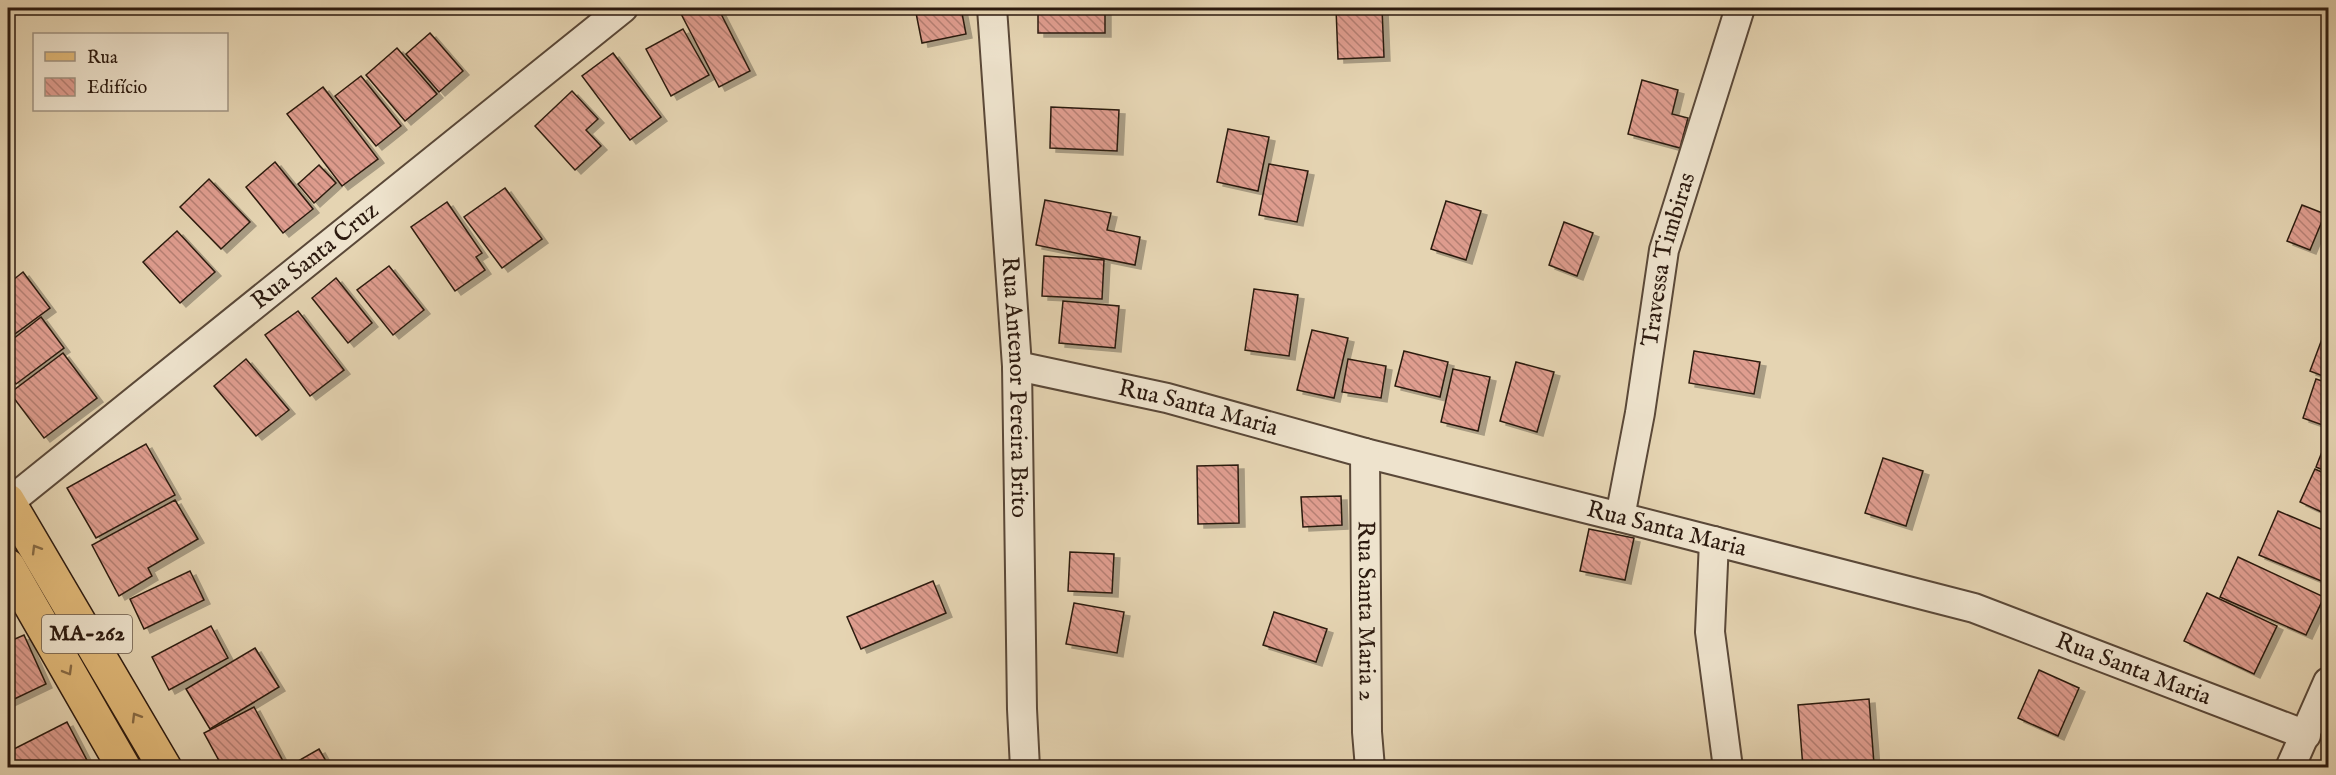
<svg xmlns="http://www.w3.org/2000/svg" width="2336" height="775" viewBox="0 0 2336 775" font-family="'IM FELL English',serif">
  <defs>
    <pattern id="building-back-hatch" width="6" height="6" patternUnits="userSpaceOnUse" patternTransform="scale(1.5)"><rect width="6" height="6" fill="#df9d8f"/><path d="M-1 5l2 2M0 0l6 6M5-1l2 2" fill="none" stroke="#b57f73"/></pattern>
    <filter id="shadow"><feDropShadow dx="6" dy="4" stdDeviation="0" flood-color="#0004"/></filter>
  </defs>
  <rect width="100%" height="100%" fill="#e5d4b2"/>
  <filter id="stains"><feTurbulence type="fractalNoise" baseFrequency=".00333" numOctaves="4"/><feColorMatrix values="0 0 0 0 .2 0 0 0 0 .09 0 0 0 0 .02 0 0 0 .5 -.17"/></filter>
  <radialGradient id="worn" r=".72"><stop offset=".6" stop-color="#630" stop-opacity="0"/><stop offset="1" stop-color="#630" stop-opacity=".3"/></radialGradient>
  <g fill="url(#building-back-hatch)" stroke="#2c1a0f" stroke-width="1.5" filter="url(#shadow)">
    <path d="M678,8h40l32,63 -31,16z"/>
    <path d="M915,8h46l5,26 -44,9z"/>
    <rect x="1038" y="8" width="67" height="25"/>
    <path d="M1336,8h46l2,49 -46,2z"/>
    <path d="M683,29l26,46 -38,21 -25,-47z"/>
    <path d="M430,33l33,38 -24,21 -33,-38z"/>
    <path d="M397,48l40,46 -32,27 -39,-46z"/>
    <path d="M613,53l48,64 -31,23 -48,-64z"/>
    <path d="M361,76l40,50 -25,20 -41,-50z"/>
    <path d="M1642,80l36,10 -6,24 16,4 -8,30 -52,-14z"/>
    <path d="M323,87l55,72 -36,27 -55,-72z"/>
    <path d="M572,91l26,28 -12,11 15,16 -26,24 -40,-44z"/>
    <path d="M1051,107l68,3 -2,41 -67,-3z"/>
    <path d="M1228,129l41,8 -11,54 -41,-9z"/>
    <path d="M275,162l38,47 -30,24 -37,-46z"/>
    <path d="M1269,164l39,7 -11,51 -38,-7z"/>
    <path d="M319,165l17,18 -22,20 -16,-19z"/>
    <path d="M209,179l41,43 -29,27 -41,-42z"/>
    <path d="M505,188l37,51 -40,29 -38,-51z"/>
    <path d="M1045,200l66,13 -4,17 33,7 -5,28 -99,-20z"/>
    <path d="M1446,201l35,10 -15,49 -35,-11z"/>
    <path d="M447,202l35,51 -6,4 9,13 -30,21 -44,-64z"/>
    <path d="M2302,205l23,9 -15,36 -23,-9z"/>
    <path d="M1564,222l29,11 -16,43 -28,-11z"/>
    <path d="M177,231l38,41 -35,31 -37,-41z"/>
    <path d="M1044,256l60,4 -2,39 -60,-3z"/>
    <path d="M389,266l35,44 -31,25 -36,-45z"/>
    <path d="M23,272l27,36 -42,31v-55z"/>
    <path d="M336,278l36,45 -24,20 -36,-45z"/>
    <path d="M1254,289l44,6 -9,61 -44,-6z"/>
    <path d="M1063,301l56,5 -4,42 -56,-5z"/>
    <path d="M298,311l46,59 -34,26 -45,-61z"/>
    <path d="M41,317l23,31 -48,36 -8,-11v-30z"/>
    <path d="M1312,330l36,8 -14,60 -37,-8z"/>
    <path d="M2322,339l6,2v37l-18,-7z"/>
    <path d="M1404,351l44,11 -8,35 -45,-11z"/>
    <path d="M1694,351l66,11 -6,32 -65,-11z"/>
    <path d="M63,353l34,45 -53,40 -34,-45z"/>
    <path d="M246,359l43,51 -33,26 -42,-50z"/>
    <path d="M1348,359l38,7 -5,32 -39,-6z"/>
    <path d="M1516,362l38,10 -17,60 -37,-11z"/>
    <path d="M1453,369l37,8 -12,54 -37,-9z"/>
    <path d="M2316,379l12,4v44l-25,-9z"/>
    <path d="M2327,439h1v33l-12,-5z"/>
    <path d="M146,444l29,51 -79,43 -29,-50z"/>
    <path d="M1883,458l40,13 -17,55 -41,-13z"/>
    <path d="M1238,465l1,58 -41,1 -1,-58z"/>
    <path d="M2315,469l13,6v40l-28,-13z"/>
    <path d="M1341,496l1,29 -39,2 -2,-30z"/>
    <path d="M175,500l23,39 -50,29 4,8 -33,20 -27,-51z"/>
    <path d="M2278,511l50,21v45l-2,6 -67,-28z"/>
    <path d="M1589,529l45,9 -9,42 -45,-9z"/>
    <path d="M1070,552l44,2 -2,39 -44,-2z"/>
    <path d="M2238,557l86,40 -18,38 -86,-38z"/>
    <path d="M190,571l14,29 -60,29 -14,-30z"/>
    <path d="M933,581l13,32 -85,36 -14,-32z"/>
    <path d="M2207,593l70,33 -23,48 -70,-33z"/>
    <path d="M1074,603l50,9 -7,41 -51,-9z"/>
    <path d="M1274,612l53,17 -11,33 -53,-17z"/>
    <path d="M211,626l17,32 -59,32 -17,-33z"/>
    <path d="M24,635l22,49 -38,18v-60z"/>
    <path d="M255,648l24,39 -69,42 -24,-40z"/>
    <path d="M2039,670l40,18 -21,48 -40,-18z"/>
    <path d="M1869,699l5,65 -71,4 -5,-63z"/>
    <path d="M254,707l30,56 -9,5h-52l-19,-35z"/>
    <path d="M67,722l24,46h-83v-16z"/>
    <path d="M319,749l11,19h-44z"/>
  </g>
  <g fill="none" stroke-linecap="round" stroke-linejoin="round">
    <defs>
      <g id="minor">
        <path id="s1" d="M992,8l25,358 5,343 3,59"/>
        <path id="s2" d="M1017,366l150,32 198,55 255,64 354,91 332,127"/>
        <path id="s3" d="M1365,453l2,279 3,36"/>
        <path id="s4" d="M8,503l615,-495"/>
        <path id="s5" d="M1620,517l20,-104 24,-163 76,-242"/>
        <path d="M1714,541l-4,91 18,136"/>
        <path d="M2290,768l38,-86"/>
      </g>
      <g id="primary">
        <path d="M8,501l157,267"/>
        <path d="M8,566l116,202"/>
      </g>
    </defs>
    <use href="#minor" stroke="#5a4838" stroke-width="32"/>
    <use href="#primary" stroke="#2c1a0f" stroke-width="36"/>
    <use href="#minor" stroke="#eee3cd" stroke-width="28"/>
    <use href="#primary" stroke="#e2ba79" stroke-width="33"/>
  </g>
  <defs><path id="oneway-chevron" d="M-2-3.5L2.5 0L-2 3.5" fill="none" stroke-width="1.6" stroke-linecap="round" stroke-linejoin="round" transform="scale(1.5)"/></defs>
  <g stroke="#876a44">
    <use href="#oneway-chevron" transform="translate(36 549) rotate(-121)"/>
    <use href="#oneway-chevron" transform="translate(68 671) rotate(60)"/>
    <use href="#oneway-chevron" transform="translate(136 717) rotate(-121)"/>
  </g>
  <g text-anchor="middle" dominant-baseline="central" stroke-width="6" stroke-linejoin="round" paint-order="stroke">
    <rect fill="#eee3cd" stroke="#665648" stroke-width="1.5" x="42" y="615" width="90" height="38" rx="4.5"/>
    <g font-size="22" font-weight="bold" fill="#2c1a0f">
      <text x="87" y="634">MA-262</text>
    </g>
    <g font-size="24" fill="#2c1a0f" stroke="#eee3cd">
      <text stroke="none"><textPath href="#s4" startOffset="394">Rua Santa Cruz</textPath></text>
      <text stroke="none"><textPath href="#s5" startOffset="262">Travessa Timbiras</textPath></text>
      <text stroke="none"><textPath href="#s1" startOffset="380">Rua Antenor Pereira Brito</textPath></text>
      <text stroke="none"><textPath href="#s2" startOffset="186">Rua Santa Maria</textPath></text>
      <text stroke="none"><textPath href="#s2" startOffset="670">Rua Santa Maria</textPath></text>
      <text stroke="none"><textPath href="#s3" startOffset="158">Rua Santa Maria 2</textPath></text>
      <text stroke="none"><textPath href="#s2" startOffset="1158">Rua Santa Maria</textPath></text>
    </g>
  </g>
  <rect width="2336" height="775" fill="none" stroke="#e5d4b2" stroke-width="30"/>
  <rect x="9" y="9" width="2318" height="757" fill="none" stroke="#2c1a0f" stroke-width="3"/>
  <rect x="15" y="15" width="2306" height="745" fill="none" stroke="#2c1a0f" stroke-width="1.5"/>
  <rect x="33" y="33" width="195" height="78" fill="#eee3cd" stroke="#a09381" stroke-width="1.5"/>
  <rect x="45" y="52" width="30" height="9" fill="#e2ba79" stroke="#a09381" stroke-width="1.5"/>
  <text x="87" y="63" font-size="18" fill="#2c1a0f">Rua</text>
  <rect x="45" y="78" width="30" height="18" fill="url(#building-back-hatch)" stroke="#a09381" stroke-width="1.5"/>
  <text x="87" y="93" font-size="18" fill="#2c1a0f">Edifício</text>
  <rect width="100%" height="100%" filter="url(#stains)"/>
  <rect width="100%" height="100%" fill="url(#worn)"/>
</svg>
